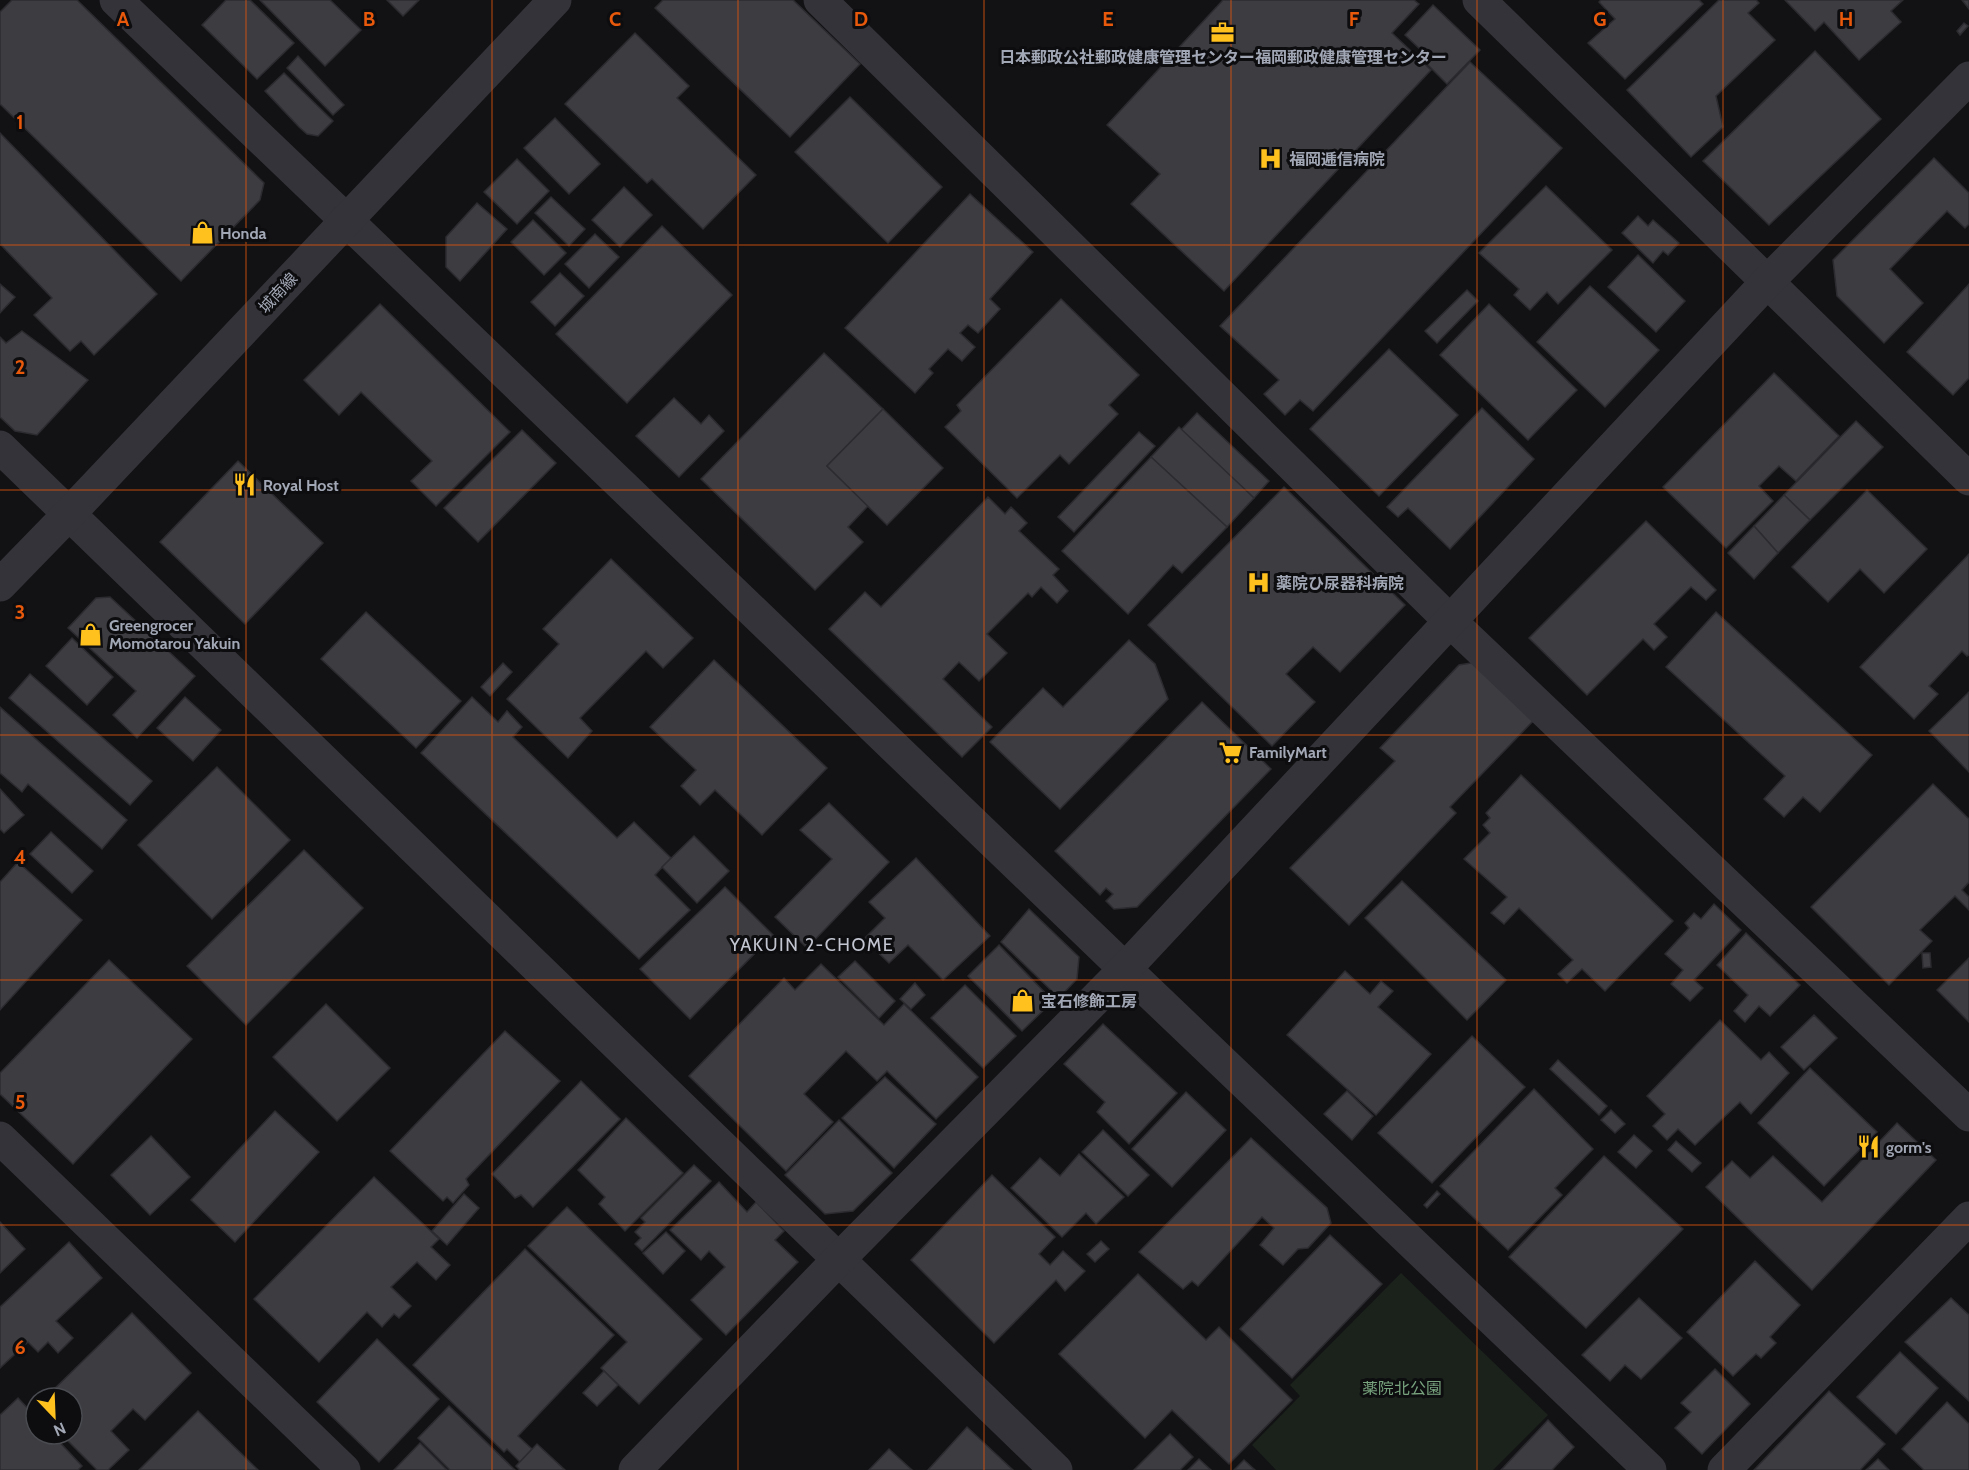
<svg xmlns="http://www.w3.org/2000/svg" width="1969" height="1470" viewBox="0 0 1969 1470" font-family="Cabin,'Noto Sans JP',sans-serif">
  <rect width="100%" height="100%" fill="#121214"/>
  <path fill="#1a221b" d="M1401,1273l147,142 -55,55h-217l-24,-25 48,-49 -10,-11z"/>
  <g fill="#3c3c41" stroke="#2c2c30" stroke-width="1.5">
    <path d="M12,0h65l187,183 -4,17 -79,81 -181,-177v-92z"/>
    <path d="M226,0h24l44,43 -37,36 -55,-54z"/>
    <path d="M260,0h70l31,30 -36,36z"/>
    <path d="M387,0h32l-16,16z"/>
    <path d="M663,0h130l67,64 -70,73 -135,-129z"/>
    <path d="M1223,0h191l5,4 -27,29 39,37 -207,221 -93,-87 29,-30 -53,-49z"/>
    <path d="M1601,0h98l4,4 -78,75 -37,-36 27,-24 -16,-17z"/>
    <path d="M1719,0h37l3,3 -11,10 27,27 -59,56 7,31 -32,30 -64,-67z"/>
    <path d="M1785,0h118l-12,11 10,11 -42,38 -35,-38 -9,9z"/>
    <path d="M1962,0h7v9z"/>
    <path d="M1433,5l47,45 -33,34 -27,-27 4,-4 -19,-18z"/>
    <path d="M1964,23l4,3 -8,9 -3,-4z"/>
    <path d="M635,33l54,53 -12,12 79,77 -53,54 -51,-50 -5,4 -82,-79z"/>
    <path d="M1815,51l66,68 -112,106 -66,-64z"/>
    <path d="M298,56l46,49 -11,10 -46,-47z"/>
    <path d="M1470,62l92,86 -249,263 -13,-11 -15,15 -21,-21 15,-14 -59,-54z"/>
    <path d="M284,73l49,48 -15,15 -11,-2 -8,-7 -34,-36z"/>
    <path d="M850,97l92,90 -54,56 -93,-91z"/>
    <path d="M555,118l45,46 -31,30 -45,-46z"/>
    <path d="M0,133l157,161 -63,61 -13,-14 -11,10 -36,-36 18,-17 -52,-54z"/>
    <path d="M1934,158l35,35v31l-4,4 -18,-17 -57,58 33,34 -39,40 -47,-47 -4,-36z"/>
    <path d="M517,159l32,32 -32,33 -33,-32z"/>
    <path d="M1546,186l66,64 -54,54 -11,-12 -17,18 -16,-15 5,-6 -40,-36z"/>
    <path d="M624,187l28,28 -32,32 -28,-27z"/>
    <path d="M970,194l63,58 -43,47 10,10 -22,24 -10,-8 -8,8 15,14 -13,14 -14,-12 -19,20 4,4 -18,20 -70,-65z"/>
    <path d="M551,197l34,32 -16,17 -34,-33z"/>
    <path d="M477,203l30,26 -47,52 -14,-14v-30z"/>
    <path d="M1638,216l10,10 5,-6 26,23 -11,12 -5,-4 -10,12 -31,-30z"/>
    <path d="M533,220l33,33 -22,22 -33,-33z"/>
    <path d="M662,226l70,69 -105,108 -71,-69z"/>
    <path d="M595,234l24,23 -30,31 -24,-24z"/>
    <path d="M1638,255l47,46 -29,31 -48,-45z"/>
    <path d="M560,273l24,23 -29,30 -24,-24z"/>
    <path d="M0,284l15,13 -15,16z"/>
    <path d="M1969,284v94l-16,17 -46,-43z"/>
    <path d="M1590,286l69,64 -54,57 -68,-65z"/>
    <path d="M1467,290l11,11 -41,42 -12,-12z"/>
    <path d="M1061,299l78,76 -30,30 9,9 -49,50 -9,-9 -43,43 -72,-71 16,-16 -4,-6z"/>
    <path d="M380,304l130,128 -74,74 -25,-25 21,-20 -71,-69 -22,23 -35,-35z"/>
    <path d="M1489,304l88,86 -49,50 -88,-85z"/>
    <path d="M22,331l66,49 -51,55 -22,-4 -15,-14v-80l6,6z"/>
    <path d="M1389,349l69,66 -79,81 -69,-67z"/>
    <path d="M824,353l59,56 -56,57 41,40 -20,21 15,15 -48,48 -114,-111z"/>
    <path d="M1774,373l65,63 -43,45 -17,-15 -20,20 14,15 -47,47 -63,-61z"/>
    <path d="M674,398l27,26 8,-9 15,16 -45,46 -43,-41z"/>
    <path d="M1482,408l52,51 -84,90 -42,-41 -10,9 -11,-10z"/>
    <path d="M883,409l60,59 -56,57 -60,-59z"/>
    <path d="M1197,413l72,68 -15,17 -73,-68z"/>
    <path d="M1856,421l27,26 -73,73 -26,-25z"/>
    <path d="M1179,427l75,71 -27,29 -76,-70z"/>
    <path d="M522,430l34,33 -78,79 -34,-34z"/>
    <path d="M1139,432l16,14 -81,86 -16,-15z"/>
    <path d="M1151,457l76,70 -45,46 -9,-8 -45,49 -66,-63z"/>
    <path d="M238,461l85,82 -78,81 -85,-82z"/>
    <path d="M1284,487l121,118 -65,67 -27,-25 -27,27 29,28 -43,44 -124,-121z"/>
    <path d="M1867,490l60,59 -43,44 -24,-24 -32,33 -36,-35z"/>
    <path d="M1784,495l26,25 -32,33 -24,-27z"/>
    <path d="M988,497l17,17 6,-7 16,16 -8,8 40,38 -6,6 15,16 -11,12 -16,-16 -9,10 -4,-4 -41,41 20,19 -28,28 -20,-19 -16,17 49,48 -30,30 -133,-128 36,-37 16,15z"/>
    <path d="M1646,521l70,69 -10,10 -15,-13 -37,37 13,13 -13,13 -11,-11 -56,56 -58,-57z"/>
    <path d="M1754,526l24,27 -24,26 -26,-26z"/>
    <path d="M1969,554v101l-2,1 -5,-5 -33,35 9,8 -24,25 -54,-52z"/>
    <path d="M611,559l82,79 -30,30 -17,-17 -66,67 12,13 -24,27 -61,-59 52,-55 -16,-15z"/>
    <path d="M110,597l85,79 -58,62 -24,-23 23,-24 -68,-63 28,-30z"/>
    <path d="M366,612l95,89 -45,47 -95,-89z"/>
    <path d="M1716,612l156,143 -52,57 -17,-15 -19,20 -20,-18 21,-23 -119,-109z"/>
    <path d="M72,638l41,39 -26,28 -41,-39z"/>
    <path d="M1129,640l26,24 13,35 -108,110 -70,-67 53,-54 20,19z"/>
    <path d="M714,660l113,108 -65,67 -47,-45 -15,15 -19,-19 15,-16 -46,-43z"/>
    <path d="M1477,662l60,55 -87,90 6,6 -107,112 -59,-57 105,-107 -15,-13 79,-83z"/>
    <path d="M503,663l9,9 -22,24 -9,-9z"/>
    <path d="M30,674l122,107 -22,24 -121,-107z"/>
    <path d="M1969,692v80l-40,-41z"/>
    <path d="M185,697l36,33 -28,31 -36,-33z"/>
    <path d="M472,697l26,25 9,-11 15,16 -9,10 104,101 17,-16 37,36 -16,17 35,35 -51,49 -218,-206z"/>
    <path d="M1202,702l69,67 -134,138 -23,2 -8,-8 7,-7 -7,-6 -6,7 -45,-44z"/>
    <path d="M0,707l127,113 -25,29 -74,-65 -6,8 -22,-19z"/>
    <path d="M217,767l73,73 -78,79 -74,-74z"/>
    <path d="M1521,775l152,146 -68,70 -23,-22 -15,14 -9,-9 15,-14 -54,-52 -15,16 -13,-11 16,-16 -43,-38 26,-26 -7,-8 7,-7 -4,-5z"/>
    <path d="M1933,784l36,35v63l-7,8 7,7v13l-14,-14 -35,34 12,11 -43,44 -78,-78z"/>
    <path d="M0,789l24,26 -20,18 -4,-4z"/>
    <path d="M829,803l60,59 -82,86 -32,-31 57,-58 -32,-29z"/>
    <path d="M51,832l42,39 -21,22 -42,-39z"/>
    <path d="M694,836l35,35 -32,32 -35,-36z"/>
    <path d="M304,850l59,58 -117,117 -59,-59z"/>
    <path d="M916,858l74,78 -47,44 -35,-35 -19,18 -25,-24 21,-21 -16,-16z"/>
    <path d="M18,862l64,58 -82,90v-128z"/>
    <path d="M1402,881l104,99 -39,40 -102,-102z"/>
    <path d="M725,887l48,48 -83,84 -50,-50z"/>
    <path d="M1714,904l27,26 -47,50 9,8 -13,13 -19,-17 12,-14 -18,-16 24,-26 -4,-5 9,-10 7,6z"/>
    <path d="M1029,909l50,48 -2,22 -18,19 -58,-56z"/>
    <path d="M1746,933l54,52 -30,31 -11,-10 -14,16 -11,-11 14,-16 -31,-30z"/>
    <path d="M999,945l54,56 -31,30 -54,-55z"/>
    <path d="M1922,953h8l1,14 -8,1z"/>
    <path d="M1969,958v64l-32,-32z"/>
    <path d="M109,960l83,79 -119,125 -73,-70v-21z"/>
    <path d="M855,961l40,40 -16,17 -41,-41z"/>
    <path d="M821,964l63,61 20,-21 74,73 -42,42 -49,-48 -10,10 -31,-30 -42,43 29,28 -47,49 -97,-95 95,-98 11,12z"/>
    <path d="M1345,971l25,23 11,-13 12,10 -15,16 53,47 -55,61 -89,-80z"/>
    <path d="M915,983l10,12 -14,14 -11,-10z"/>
    <path d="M965,985l51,51 -33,32 -52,-50z"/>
    <path d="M326,1004l64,64 -53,53 -64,-64z"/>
    <path d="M1814,1015l23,23 -33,32 -23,-23z"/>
    <path d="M1720,1020l41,40 8,-8 20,21 -38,41 -11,-12 -45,43 -17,-16 -11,11 -14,-14 12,-12 -18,-18z"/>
    <path d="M1103,1024l74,69 -48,51 -32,-32 8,-10 -41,-38z"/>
    <path d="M505,1031l55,50 -94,98 3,6 -16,18 -6,-6 -4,4 -53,-50z"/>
    <path d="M1472,1036l53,51 -93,96 -54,-50z"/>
    <path d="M1558,1060l49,46 -8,9 -49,-46z"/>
    <path d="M1810,1068l67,64 -53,54 -66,-63z"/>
    <path d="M885,1077l51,47 -42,44 -52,-50z"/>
    <path d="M581,1081l39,38 -87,88 -12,-12 -6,3 -23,-24z"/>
    <path d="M1534,1089l59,60 -38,39 7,7 -54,55 -68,-64z"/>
    <path d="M1347,1091l26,25 -21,24 -28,-26z"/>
    <path d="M1186,1092l40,38 -54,57 -40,-38z"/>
    <path d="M1611,1110l14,14 -10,9 -14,-13z"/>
    <path d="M275,1111l44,41 -84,90 -44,-42z"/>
    <path d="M626,1118l57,55 -58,58 -26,-27 6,-7 -27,-27z"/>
    <path d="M839,1120l53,53 -39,38 -28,3 -40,-39z"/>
    <path d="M1897,1123l39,37 -124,130 -106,-103 26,-26 18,17 23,-22 49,46z"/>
    <path d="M1103,1130l46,45 -21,21 -46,-44z"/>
    <path d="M1634,1135l18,16 -16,17 -18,-16z"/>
    <path d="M151,1136l39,41 -40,38 -39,-40z"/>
    <path d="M1251,1138l76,70 4,15 -23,25 -10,1 -15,16 -23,-20 14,-17 -12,-11 -64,69 -6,-5 -9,8 -44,-37z"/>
    <path d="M1676,1141l25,22 -9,9 -24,-22z"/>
    <path d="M1079,1154l45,43 -28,27 -10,-11 -24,24 -51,-49 29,-30 20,18z"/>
    <path d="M1604,1156l79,73 -97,99 -77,-71z"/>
    <path d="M694,1165l17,16 -69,70 -7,-7 6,-6 -6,-6 10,-10 -4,-4z"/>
    <path d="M992,1175l63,62 -16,17 11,11 13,-14 22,20 -20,20 -9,-11 -62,63 -83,-83z"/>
    <path d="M374,1177l65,62 -8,8 19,18 -14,15 -19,-18 -26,25 20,19 -12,12 -5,-4 -12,13 -15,-15 -48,50 -65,-63z"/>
    <path d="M719,1182l28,30 9,-10 28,29 -9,9 23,22 -72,73 -35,-35 34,-33 -16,-16 -8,9 -31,-30z"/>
    <path d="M1437,1191l3,3 -13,14 -3,-3z"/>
    <path d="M464,1194l15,14 -32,37 -15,-14z"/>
    <path d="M567,1207l135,132 -63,65 -38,-36 26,-26 -99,-96z"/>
    <path d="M0,1222l25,27 -25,24z"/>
    <path d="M666,1232l19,19 -22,23 -20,-21z"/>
    <path d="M1330,1235l52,49 -90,94 -52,-49z"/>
    <path d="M1101,1241l8,8 -14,13 -8,-8z"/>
    <path d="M69,1242l33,36 -46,43 17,17 -15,15 -10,-11 -10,10 -10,-10 -28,26v-61z"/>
    <path d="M525,1249l89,86 -96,101 14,13 -12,13 -13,-13 -3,3 -91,-87z"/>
    <path d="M1755,1261l45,44 -30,32 6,6 -15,15 -5,-4 -23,22 -46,-44z"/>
    <path d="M1138,1274l68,66 13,-13 73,73 -63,64 -57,-54 -27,28 -86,-84z"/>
    <path d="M1639,1298l43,40 -41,41 -16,-14 -15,16 -28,-26z"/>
    <path d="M1951,1298l18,17v86l-64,-59z"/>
    <path d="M132,1313l59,60 -46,47 -12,-11 -22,22 18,19 -21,20h-11l-36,-36h11v-36h-27z"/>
    <path d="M377,1339l62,60 -60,63 -62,-60z"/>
    <path d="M1900,1352l38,36 -42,46 -39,-37z"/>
    <path d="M1715,1369l35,35 -48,50 -27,-26 16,-16 -10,-9z"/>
    <path d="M604,1371l14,14 -21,21 -14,-13z"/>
    <path d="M1829,1391l56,53 -25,26h-106z"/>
    <path d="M18,1398l18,19v17h16l30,32 -4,4h-78v-55z"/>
    <path d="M1947,1402l22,22v46h-45l-22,-21z"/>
    <path d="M449,1406l66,64h-65l-32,-32z"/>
    <path d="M198,1411l60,59h-119z"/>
    <path d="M1548,1420l26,27 -22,23h-51z"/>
    <path d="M967,1427l46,43h-85z"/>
    <path d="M1170,1434l23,23 -13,13h-46z"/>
    <path d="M420,1443l27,27h-53z"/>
    <path d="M537,1444l28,26h-45l-4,-4z"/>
    <path d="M889,1449l23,21h-43z"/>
    <path d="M1199,1459l12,11h-23z"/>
    <path d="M1878,1459l11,11h-23z"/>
    <path d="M1244,1460l11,10h-21z"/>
  </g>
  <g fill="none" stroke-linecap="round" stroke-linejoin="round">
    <g stroke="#333339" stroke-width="33">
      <path d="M116,0l230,220"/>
      <path d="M820,0l630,621 519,494"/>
      <path d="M0,447l1056,1023"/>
      <path d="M0,1138l344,332"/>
      <path d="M1724,1470l245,-252"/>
    </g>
    <g stroke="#333339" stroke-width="33">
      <path d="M1479,0l490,479"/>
      <path d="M346,220l779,749 525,501"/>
      <path d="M0,585l69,-71 486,-514"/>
      <path d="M635,1470l204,-211 286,-290 643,-688 201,-203"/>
    </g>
  </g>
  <path fill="none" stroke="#e8590c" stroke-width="1.5" stroke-opacity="0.55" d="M246,0v1470M492,0v1470M738,0v1470M984,0v1470M1231,0v1470M1477,0v1470M1723,0v1470M0,245h1969M0,490h1969M0,735h1969M0,980h1969M0,1225h1969"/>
  <defs>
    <symbol id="office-bare" viewBox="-9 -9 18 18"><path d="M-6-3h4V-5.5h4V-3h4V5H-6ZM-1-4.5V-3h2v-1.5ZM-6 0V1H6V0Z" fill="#ffc11e" stroke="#0d0d0f" stroke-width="2.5" paint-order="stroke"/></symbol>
    <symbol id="hospital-bare" viewBox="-9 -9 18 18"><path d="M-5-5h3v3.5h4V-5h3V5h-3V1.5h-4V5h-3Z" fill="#ffc11e" stroke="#0d0d0f" stroke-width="2.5" paint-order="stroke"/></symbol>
    <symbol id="shop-bare" viewBox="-9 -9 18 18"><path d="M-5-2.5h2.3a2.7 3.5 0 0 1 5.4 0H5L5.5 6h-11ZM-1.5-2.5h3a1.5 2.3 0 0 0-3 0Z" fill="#ffc11e" stroke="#0d0d0f" stroke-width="2.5" paint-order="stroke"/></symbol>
    <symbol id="restaurant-bare" viewBox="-9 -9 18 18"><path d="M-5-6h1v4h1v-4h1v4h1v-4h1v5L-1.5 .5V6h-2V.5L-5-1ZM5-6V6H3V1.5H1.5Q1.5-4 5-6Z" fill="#ffc11e" stroke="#0d0d0f" stroke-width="2.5" paint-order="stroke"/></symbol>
    <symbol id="supermarket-bare" viewBox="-9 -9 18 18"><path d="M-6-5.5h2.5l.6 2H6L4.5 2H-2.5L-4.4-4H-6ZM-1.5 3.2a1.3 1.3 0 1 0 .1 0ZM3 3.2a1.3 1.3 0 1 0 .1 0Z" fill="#ffc11e" stroke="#0d0d0f" stroke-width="2.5" paint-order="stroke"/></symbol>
  </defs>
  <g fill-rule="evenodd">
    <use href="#office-bare" x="1206" y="16" width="33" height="33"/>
    <use href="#hospital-bare" x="1254" y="142" width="33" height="33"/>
    <use href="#shop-bare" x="186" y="216" width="33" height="33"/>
    <use href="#restaurant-bare" x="228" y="468" width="33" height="33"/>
    <use href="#hospital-bare" x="1242" y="566" width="33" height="33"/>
    <use href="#shop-bare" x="74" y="618" width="33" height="33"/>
    <use href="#supermarket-bare" x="1214" y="736" width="33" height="33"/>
    <use href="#shop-bare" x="1006" y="984" width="33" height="33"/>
    <use href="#restaurant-bare" x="1852" y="1130" width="33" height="33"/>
  </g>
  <g text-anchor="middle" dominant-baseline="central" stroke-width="6" stroke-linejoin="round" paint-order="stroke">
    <g font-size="16" font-weight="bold" fill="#a2a7b5" stroke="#0d0d0f" text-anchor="start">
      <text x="1223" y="57" text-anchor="middle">日本郵政公社郵政健康管理センター福岡郵政健康管理センター</text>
      <text x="1289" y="159">福岡逓信病院</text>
      <text x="220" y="233">Honda</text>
      <text x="263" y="485">Royal Host</text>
      <text x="1276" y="583">薬院ひ尿器科病院</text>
      <text x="109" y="625">Greengrocer<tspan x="109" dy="18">Momotarou Yakuin</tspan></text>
      <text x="1249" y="752">FamilyMart</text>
      <text x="1041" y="1001">宝石修飾工房</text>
      <text x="1886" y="1147">gorm's</text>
    </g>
    <g font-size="16" fill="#a2a7b5" stroke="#0d0d0f">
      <text transform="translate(278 293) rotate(-47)">城南線</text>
    </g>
    <g font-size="16" fill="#77a27d" stroke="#0d0d0f">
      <text x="1402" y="1388">薬院北公園</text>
    </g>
    <g font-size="18" letter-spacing="1.5" fill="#c3c6d1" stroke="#0d0d0f">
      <text x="812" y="945">YAKUIN 2-CHOME</text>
    </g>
  </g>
  <g font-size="20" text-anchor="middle" font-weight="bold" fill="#e8590c" stroke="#0d0d0f" stroke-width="6" stroke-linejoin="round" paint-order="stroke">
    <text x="123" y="26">A</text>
    <text x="369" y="26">B</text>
    <text x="615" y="26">C</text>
    <text x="861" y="26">D</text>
    <text x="1108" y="26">E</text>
    <text x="1354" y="26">F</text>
    <text x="1600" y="26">G</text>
    <text x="1846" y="26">H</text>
    <text x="20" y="129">1</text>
    <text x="20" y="374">2</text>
    <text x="20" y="619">3</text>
    <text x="20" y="864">4</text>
    <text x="20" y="1109">5</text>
    <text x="20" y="1354">6</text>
  </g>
  <g transform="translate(54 1416) rotate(157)"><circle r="28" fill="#0d0d0f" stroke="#494b51" stroke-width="1.5"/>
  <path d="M0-4.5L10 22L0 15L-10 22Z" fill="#ffc11e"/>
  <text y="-9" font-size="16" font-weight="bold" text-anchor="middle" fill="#a2a7b5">N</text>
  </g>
</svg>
